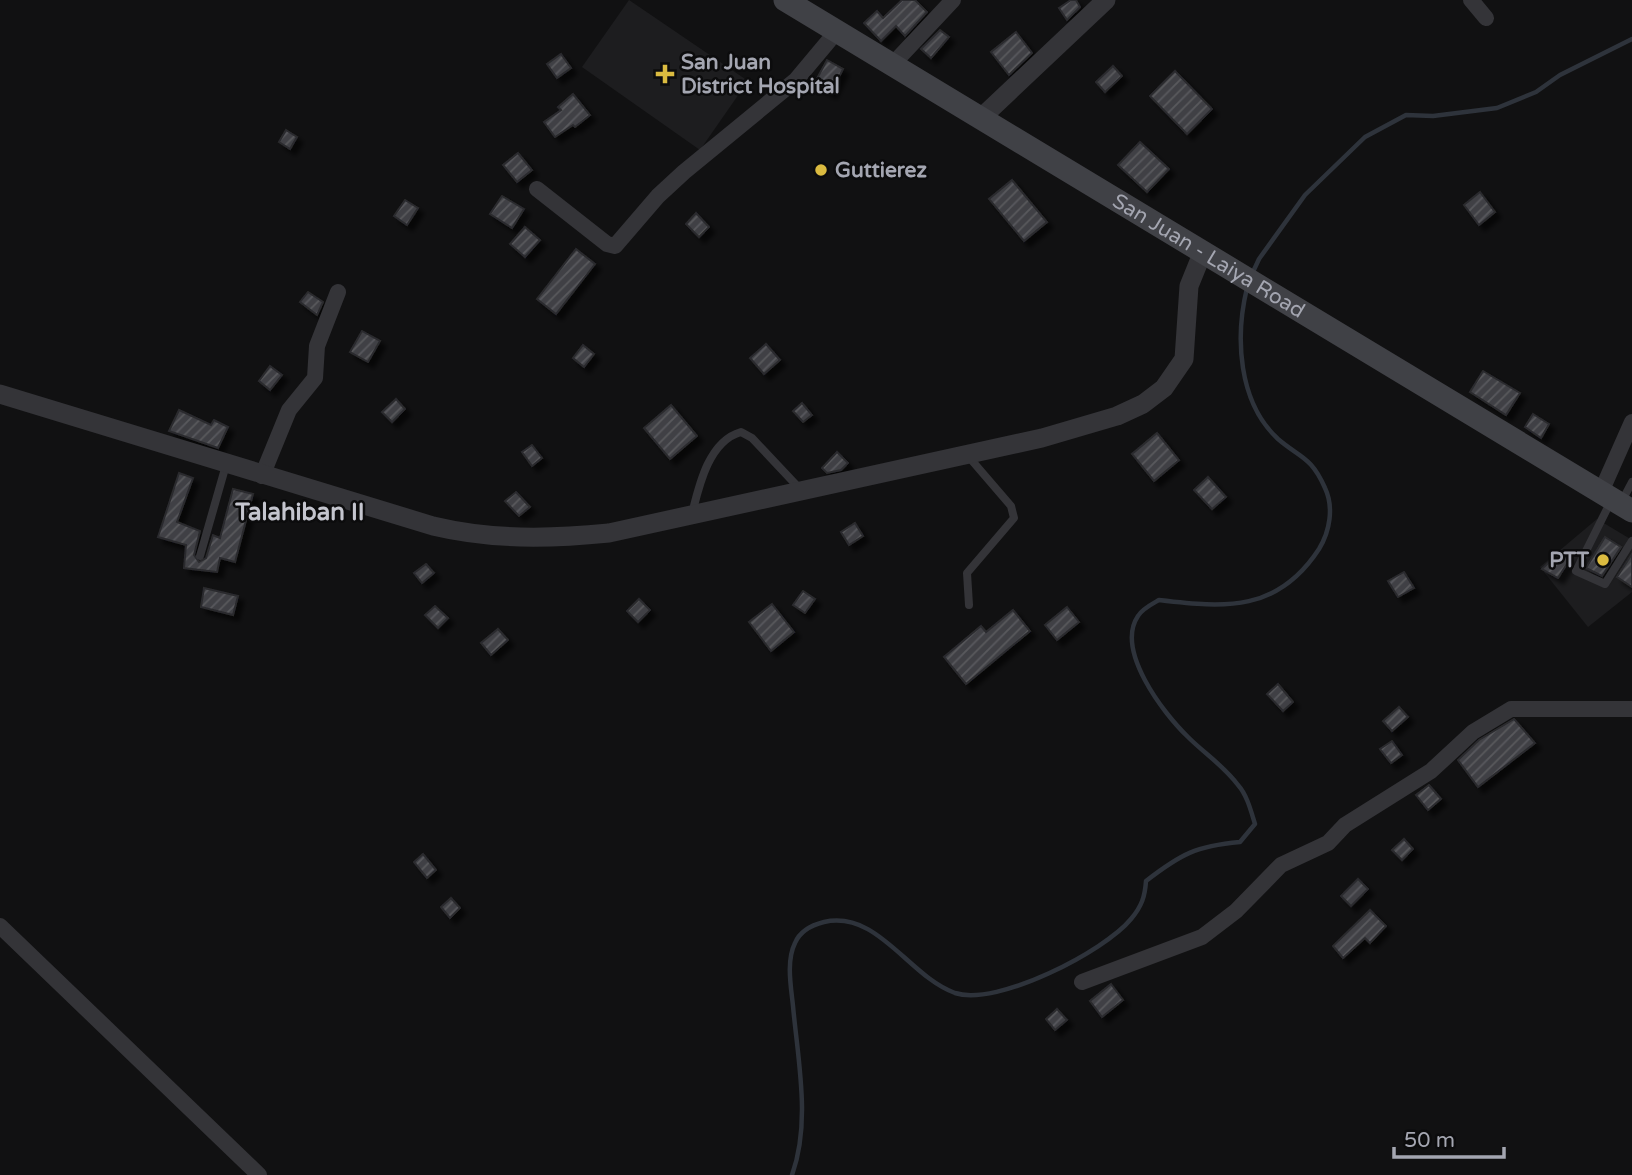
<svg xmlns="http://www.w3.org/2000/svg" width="1632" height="1175" viewBox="0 0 1632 1175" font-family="'Varela Round',sans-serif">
  <defs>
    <pattern id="building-hatch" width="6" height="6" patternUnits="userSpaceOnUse" patternTransform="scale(1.75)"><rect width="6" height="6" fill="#404145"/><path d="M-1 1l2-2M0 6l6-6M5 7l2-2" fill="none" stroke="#59595d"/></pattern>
    <filter id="shadow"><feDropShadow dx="5.5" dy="5.5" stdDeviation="2" flood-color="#0009"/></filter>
  </defs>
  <rect width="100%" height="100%" fill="#111112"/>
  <g fill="#1d1d1f">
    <path d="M629,0l119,81 -48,69 -118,-83z"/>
    <path d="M1597,519l35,21v52l-44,35 -48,-60z"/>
  </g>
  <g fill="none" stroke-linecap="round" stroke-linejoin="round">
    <g stroke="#2e333b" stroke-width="4.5">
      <path d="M1252,274l7,-15 46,-64 60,-58 41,-22 27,1 64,-8 39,-16 24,-17 72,-36"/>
      <path d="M792,1175c19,-53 6,-114 1,-169 -2,-19 -7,-45 2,-63 5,-12 17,-18 29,-21 54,-12 84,54 131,71 42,14 150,-42 176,-74 11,-13 14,-23 15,-38 35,-27 50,-35 94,-39l15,-18c-4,-13 -8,-29 -17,-39 -15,-20 -33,-31 -50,-48 -25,-24 -73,-87 -50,-121 4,-7 14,-12 21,-16 67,8 119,12 160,-51 11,-18 15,-42 6,-61 -14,-32 -25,-30 -47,-49 -40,-37 -43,-102 -31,-151"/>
    </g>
  </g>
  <g fill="url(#building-hatch)" stroke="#2b2b2e" stroke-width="2" filter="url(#shadow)">
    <path d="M902,0h13l12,12 -22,24 -9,-10 -15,15 -17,-18 13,-12 6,7z"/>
    <path d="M1071,0h5l4,7 -13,13 -8,-12z"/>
    <path d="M940,30l9,7 -18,21 -10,-9z"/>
    <path d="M1016,32l16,21 -23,22 -18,-23z"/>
    <path d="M561,54l10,14 -14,10 -10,-14z"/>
    <path d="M827,60l16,9 -12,24 -17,-9z"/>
    <path d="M1113,66l9,10 -17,16 -9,-10z"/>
    <path d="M1175,71l37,38 -25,25 -37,-38z"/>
    <path d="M573,94l17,21 -15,12 -2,-2 -18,12 -11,-15 17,-12 -3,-3z"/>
    <path d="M286,130l11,7 -7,12 -11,-7z"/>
    <path d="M1140,142l29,27 -22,23 -29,-27z"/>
    <path d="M518,153l14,17 -15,12 -14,-17z"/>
    <path d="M1012,180l35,42 -23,19 -35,-42z"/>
    <path d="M1480,192l15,20 -16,13 -15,-20z"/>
    <path d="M502,196l22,13 -12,19 -22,-14z"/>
    <path d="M405,200l13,8 -11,17 -13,-9z"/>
    <path d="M696,213l13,14 -10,10 -13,-13z"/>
    <path d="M525,227l15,13 -15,17 -15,-13z"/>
    <path d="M576,249l19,15 -39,50 -19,-15z"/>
    <path d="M308,292l15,10 -6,13 -17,-13z"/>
    <path d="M362,331l18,10 -12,21 -18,-10z"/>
    <path d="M766,344l14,16 -16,14 -14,-16z"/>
    <path d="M583,345l11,9 -10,13 -11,-9z"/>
    <path d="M270,366l12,9 -12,15 -11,-9z"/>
    <path d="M1483,371l37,22 -14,22 -36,-23z"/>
    <path d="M396,399l9,10 -13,13 -10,-10z"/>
    <path d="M802,403l10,12 -9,7 -10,-11z"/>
    <path d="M671,405l26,31 -27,23 -26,-31z"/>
    <path d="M179,410l32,15 3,-5 14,7 -10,21 -49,-17z"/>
    <path d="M1533,414l16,10 -8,14 -16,-11z"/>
    <path d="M1157,433l22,27 -25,21 -22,-27z"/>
    <path d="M532,445l10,13 -10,8 -10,-14z"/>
    <path d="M837,452l11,11 -7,7 -14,3 -5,-5z"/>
    <path d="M179,473l14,5 -16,44 23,9 -6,24 5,7 7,-4 7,-23 7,3 13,-49 20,5 -18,68 -15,-4 -3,14 -33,-4 2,-23 -28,-8z"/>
    <path d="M1208,477l18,20 -14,12 -18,-19z"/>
    <path d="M516,492l14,15 -11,9 -14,-15z"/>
    <path d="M855,523l8,13 -14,9 -8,-13z"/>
    <path d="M1605,537l16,10 -19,29 -16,-8z"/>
    <path d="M1559,553l11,6 -12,19 -16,-9z"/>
    <path d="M1632,554v33l-15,-10z"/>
    <path d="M426,564l8,9 -12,10 -8,-10z"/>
    <path d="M1404,572l10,16 -16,9 -10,-16z"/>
    <path d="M204,588l34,8 -5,19 -32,-8z"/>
    <path d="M803,591l12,8 -10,14 -12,-8z"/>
    <path d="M639,599l11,11 -12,12 -11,-11z"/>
    <path d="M772,604l22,28 -23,19 -22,-29z"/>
    <path d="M435,606l13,12 -10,10 -13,-13z"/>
    <path d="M1067,607l12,15 -22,18 -12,-15z"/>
    <path d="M1013,610l17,21 -64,53 -22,-27 37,-31 5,6z"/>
    <path d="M498,629l10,11 -17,15 -10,-12z"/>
    <path d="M1278,684l15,18 -10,9 -16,-17z"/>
    <path d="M1399,707l9,10 -16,14 -9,-10z"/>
    <path d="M1514,719l21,24 -57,44 -20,-27 21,-20z"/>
    <path d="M1392,741l10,14 -11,8 -11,-14z"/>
    <path d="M1429,785l12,14 -13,11 -12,-15z"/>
    <path d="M1404,839l9,10 -11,11 -10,-10z"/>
    <path d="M423,854l13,16 -9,8 -13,-16z"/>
    <path d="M1358,879l10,10 -17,17 -10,-10z"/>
    <path d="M451,898l9,10 -10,10 -9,-11z"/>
    <path d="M1370,910l16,16 -16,17 -5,-5 -22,20 -10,-12z"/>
    <path d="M1111,984l12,16 -21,17 -12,-16z"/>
    <path d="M1057,1009l10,11 -12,10 -9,-11z"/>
  </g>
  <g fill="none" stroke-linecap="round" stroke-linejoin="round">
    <g stroke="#343438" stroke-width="8">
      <path d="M968,456l43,50 3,12 -47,55 2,32"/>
      <path d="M1611,501l-35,70 29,13 27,-43"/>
      <path d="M1622,501l10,-19"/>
      <path d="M692,514c7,-29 17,-73 49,-82l11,6 48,51"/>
      <path d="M200,556l26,-91"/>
    </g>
    <g stroke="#343438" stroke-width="16">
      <path d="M1471,0l15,18"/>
      <path d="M892,65l61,-65"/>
      <path d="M537,189l70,55 8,2 43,-50 26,-24 112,-92 41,-49"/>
      <path d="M262,476l27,-66 26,-32 2,-32 21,-54"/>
      <path d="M1601,492l31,-70"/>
      <path d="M0,926l259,249"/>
      <path d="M1082,982l120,-45 34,-26 45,-46 47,-22 17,-18 86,-54 42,-39 38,-23h121"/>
    </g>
    <g stroke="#343438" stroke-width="19">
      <path d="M980,119l126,-119"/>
      <path d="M0,394l433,132c59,14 116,13 176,7l433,-95 75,-22 26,-12 21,-16 20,-29 5,-73 13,-32"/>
    </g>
    <path stroke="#404146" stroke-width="23" id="s1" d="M785,0l847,511"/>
  </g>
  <g fill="#dbbb40" stroke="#0c0c0d" stroke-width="2.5">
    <path d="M661.5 63.5h7v7h7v7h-7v7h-7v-7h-7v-7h7z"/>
    <circle cx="821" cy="170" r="7"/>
    <circle cx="1603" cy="560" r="7"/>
  </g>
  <g text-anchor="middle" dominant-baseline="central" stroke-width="5" stroke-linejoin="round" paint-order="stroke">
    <g font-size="21" font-weight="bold" fill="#a4a6b1" stroke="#0c0c0d" text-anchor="start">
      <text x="681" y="62">San Juan<tspan x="681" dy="24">District Hospital</tspan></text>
      <text x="835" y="170">Guttierez</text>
      <text x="1589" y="560" text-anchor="end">PTT</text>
    </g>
    <g font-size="21" fill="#a4a6b1" stroke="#0c0c0d">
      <text stroke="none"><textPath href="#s1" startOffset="495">San Juan - Laiya Road</textPath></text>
    </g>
    <g font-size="24" font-weight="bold" fill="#c4c5ce" stroke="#0c0c0d">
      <text x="300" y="512">Talahiban II</text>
    </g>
  </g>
  <path d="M1394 1147v10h110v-10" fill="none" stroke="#a4a6b1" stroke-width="3.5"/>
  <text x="1404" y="1147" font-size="21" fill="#a4a6b1" stroke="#0c0c0d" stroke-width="5" paint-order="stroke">50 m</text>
</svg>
